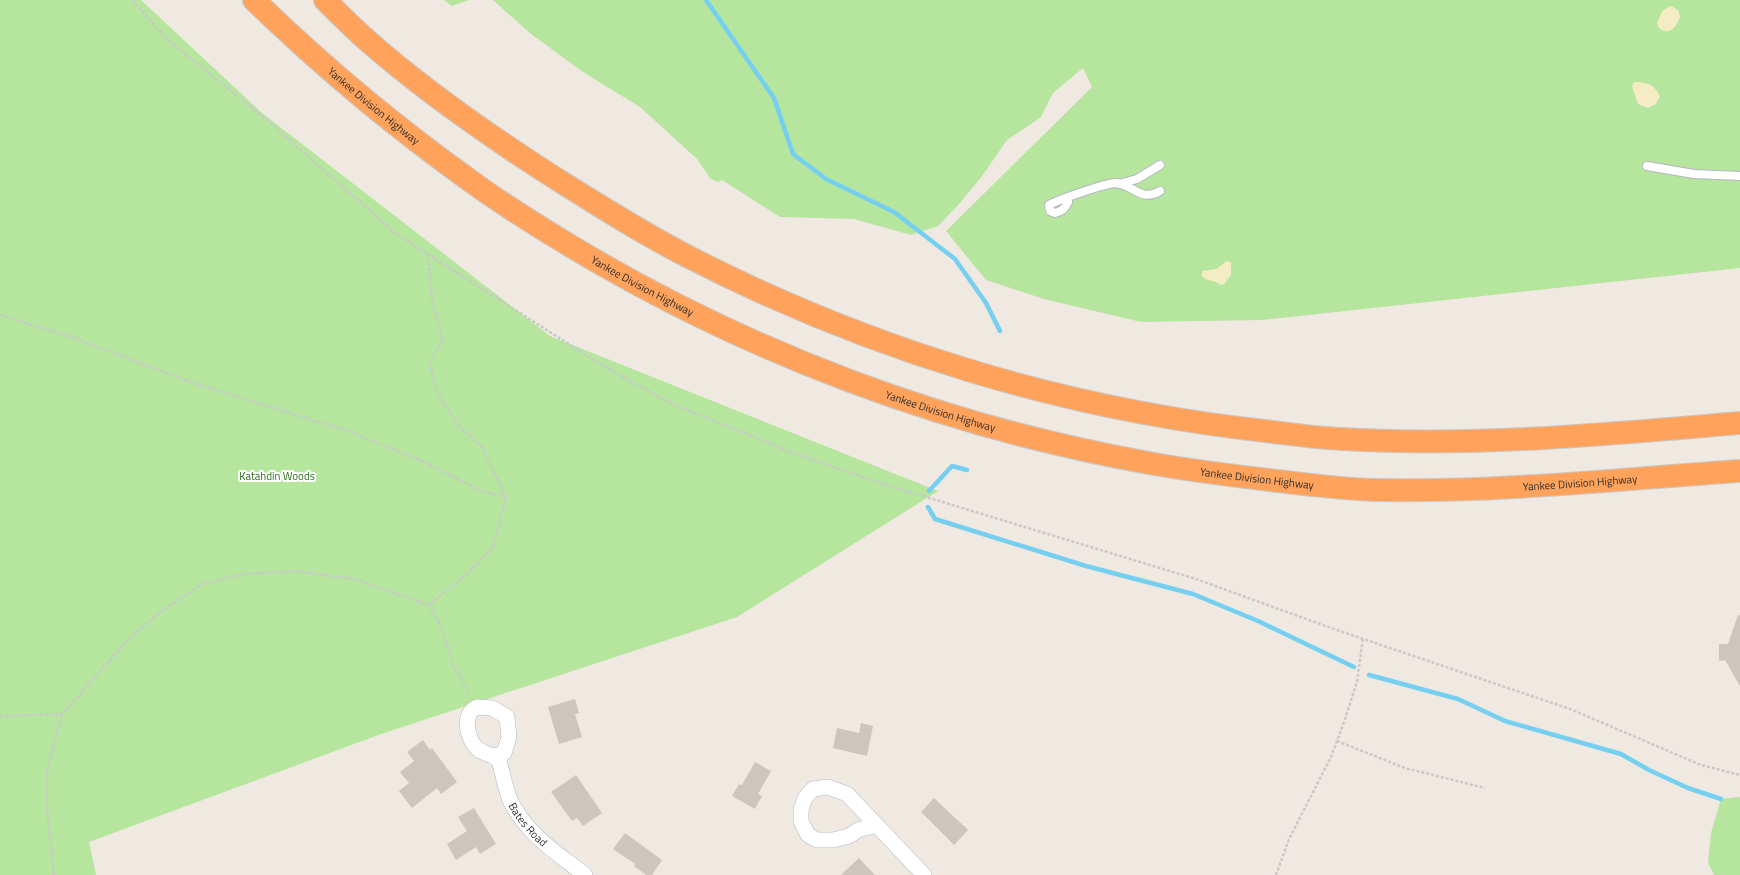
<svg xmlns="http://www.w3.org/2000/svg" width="1740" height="875" viewBox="0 0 1740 875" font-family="'Titillium Web',sans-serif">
  <rect width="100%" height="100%" fill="#efe9e1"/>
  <g fill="#b6e59e">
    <path d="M0,0h141l121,113 288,223 388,155 -201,126 -356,117 -292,108 7,33h-96z"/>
    <path d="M444,0h25l-17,6z"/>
    <path d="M493,0h1247v268l-478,52 -121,2 -97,-23 -58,-19 -40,-49 146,-144 -9,-19 -30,25 -12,24 -34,23 -25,36 -22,27 -22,23 -27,9 -57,-16 -74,-2 -58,-37 -4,2 -8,-4 -13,-19 -57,-52 -57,-35 -52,-38z"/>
    <path d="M1740,797v78h-26l-6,-12 3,-30 10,-34z"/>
  </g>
  <g fill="#f3ecc5">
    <path d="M1671,6l7,4 2,7c-3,9 -11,20 -21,11l-2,-5 6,-13z"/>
    <path d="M1634,82c12,0 20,2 26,14l-4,8 -8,4 -10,-4 -6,-17z"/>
    <path d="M1227,261l4,1v13l-7,9 -3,1c-9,-7 -13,-2 -19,-9v-5l14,-2z"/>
  </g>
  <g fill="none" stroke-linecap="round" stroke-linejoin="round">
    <g stroke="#75cff0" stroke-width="4.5">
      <path d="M706,0l68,98 19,56 33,25 68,33 61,47 31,44 14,28"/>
      <path d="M929,491l23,-25 15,4"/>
      <path d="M928,507l7,12 151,47 107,28 65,27 96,46"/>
      <path d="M1369,675l89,24 47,22 116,33 28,16 39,18 33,11"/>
    </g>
  </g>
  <g fill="#cbc7bf">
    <path d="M1738,615h2v71l-15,-26 -6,1v-17h9z"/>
    <path d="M575,699l4,14 -4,1 7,23 -23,7 -11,-37z"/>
    <path d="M861,723l12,3 -6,30 -34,-8 4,-20 22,5z"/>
    <path d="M423,740l7,10 2,-2 25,34 -16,12 -4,-6 -25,20 -13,-17 10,-8 -9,-11 14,-11 -7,-9z"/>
    <path d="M755,762l16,9 -13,23 4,2 -7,13 -23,-13 7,-12 3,1z"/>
    <path d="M576,775l26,38 -19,13 -6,-8 -5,3 -21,-29z"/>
    <path d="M934,798l34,32 -14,15 -33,-33z"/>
    <path d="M474,808l22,36 -16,10 -4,-7 -20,13 -9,-16 20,-13 -9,-14z"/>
    <path d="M625,833l37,27 -10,15h-6l-12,-9 1,-2 -22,-15z"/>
    <path d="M859,858l16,17h-34z"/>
  </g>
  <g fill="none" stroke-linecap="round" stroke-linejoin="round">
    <defs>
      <g id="lane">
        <path d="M1647,166l47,8 46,2"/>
        <path d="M1119,184l18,-5 23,-14"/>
        <path d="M1068,202c-3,7 -6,9 -13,11l-5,-2 -1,-6c9,-5 59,-23 68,-22 18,3 23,19 43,8"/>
      </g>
      <g id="street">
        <path id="s1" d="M495,756l9,-3 5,-16 -2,-20 -15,-9 -15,-1c-2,1 -6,4 -7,6 -6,10 -1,29 8,36 7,6 15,4 21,12 4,12 6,27 11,39 16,34 46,52 75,75"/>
        <path d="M876,825l-18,5 -9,6 -16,4h-16l-9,-5 -7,-14v-11l4,-12 8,-9 15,-2 19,7 77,81"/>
      </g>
      <g id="highway">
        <path id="s2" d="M254,0c68,66 141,127 218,182 33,24 67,45 102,66 177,106 373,179 575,215 43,8 86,13 129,18 35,4 70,9 105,9 119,2 238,-11 357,-19"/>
        <path d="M325,0c14,14 29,29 44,42 58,51 122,95 186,136 43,27 87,55 132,78 180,93 377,153 578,175 25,3 51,7 76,8 133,8 267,-5 399,-16"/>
      </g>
    </defs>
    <use href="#lane" stroke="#b4b7c1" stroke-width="10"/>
    <use href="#street" stroke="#b4b7c1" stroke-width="16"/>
    <use href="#highway" stroke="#c9c9c9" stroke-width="24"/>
    <g stroke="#c9c9c9" stroke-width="2.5" stroke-dasharray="3 2" stroke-linecap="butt">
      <path d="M132,0l36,40 100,81 127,112 208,133 67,37 118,48 92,32 316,96 135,49 239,81 131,56 39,10"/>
      <path d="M428,253l4,47 11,40 -13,22 5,26 21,35 26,24 24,50 -13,51 -25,25 -39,32 13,24 11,36 17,29"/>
      <path d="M0,315l68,21 128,48 152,47 74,30 60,30 24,6"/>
      <path d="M0,716l62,-2"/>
      <path d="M1337,741l68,27 80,20"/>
      <path d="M54,875l-7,-65v-40l15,-56 68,-76 34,-29 41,-26 39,-9 51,-3 59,8 75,26"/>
      <path d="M1276,875l13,-36 42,-82 13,-35 13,-40 6,-44"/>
    </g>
    <use href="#lane" stroke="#fff" stroke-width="8"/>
    <use href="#street" stroke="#fff" stroke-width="15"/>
    <use href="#highway" stroke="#ffa35c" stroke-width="22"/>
  </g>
  <g text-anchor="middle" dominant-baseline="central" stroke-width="4" stroke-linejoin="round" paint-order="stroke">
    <g font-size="11" fill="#2e2e2e" stroke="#fff">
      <text stroke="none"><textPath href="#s2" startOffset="160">Yankee Division Highway</textPath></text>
      <text stroke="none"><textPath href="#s2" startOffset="484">Yankee Division Highway</textPath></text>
      <text stroke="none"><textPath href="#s2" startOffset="808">Yankee Division Highway</textPath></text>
      <text stroke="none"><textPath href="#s2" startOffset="1132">Yankee Division Highway</textPath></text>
      <text stroke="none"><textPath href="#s2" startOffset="1456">Yankee Division Highway</textPath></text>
      <text stroke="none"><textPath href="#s1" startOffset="223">Bates Road</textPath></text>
    </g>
    <g font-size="11" fill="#2c6e1b" stroke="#fff">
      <text x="277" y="476">Katahdin Woods</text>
    </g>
  </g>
</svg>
